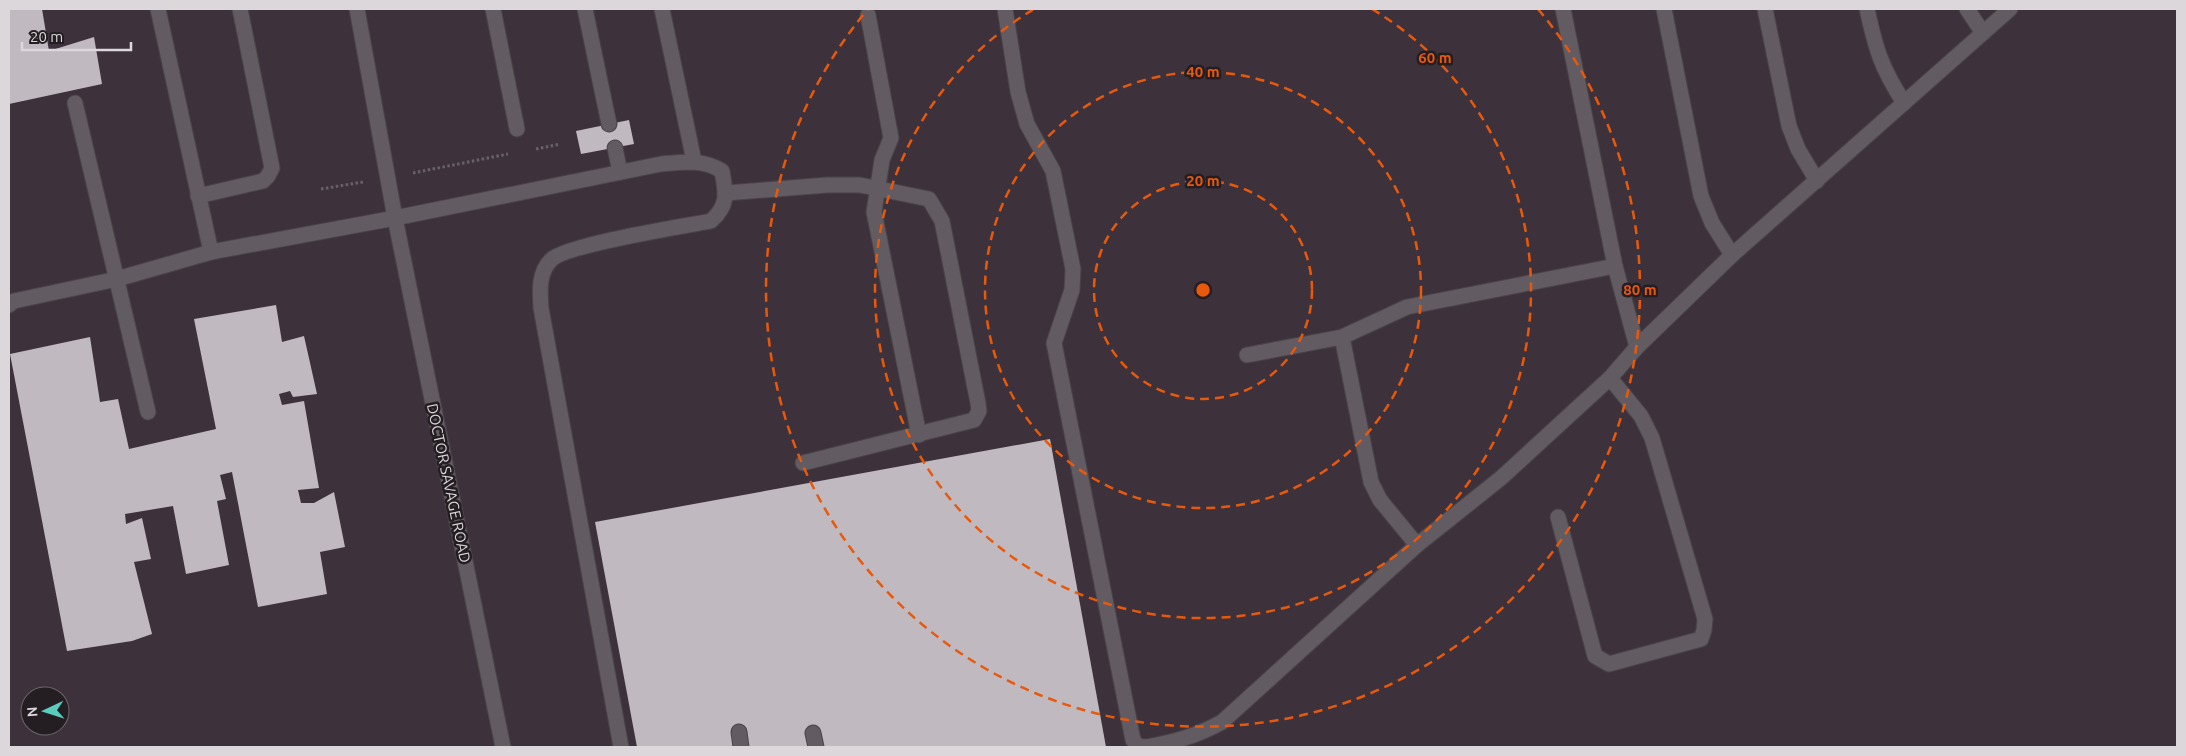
<svg xmlns="http://www.w3.org/2000/svg" width="2186" height="756" viewBox="0 0 2186 756" font-family="Ubuntu,sans-serif">
  <rect width="100%" height="100%" fill="#2e272d"/>
  <path fill="#3d323c" fill-rule="evenodd" d="M9,9h2168v738h-2168zM30,696h30v30h-30z"/>
  <g fill="#c1b9c0">
    <path d="M9,9h33l7,42 45,-14 8,47 -93,20z"/>
    <path d="M629,120l5,24 -53,10 -5,-23z"/>
    <path d="M276,305l6,37 22,-6 13,58 -24,3 -3,-6 -11,3 3,11 22,-4 15,87 -21,2 3,13h13l20,-11 11,55 -25,5 7,42 -69,13 -26,-135 -12,3 6,24 -9,2 12,64 -43,9 -13,-68 -48,8 1,10 16,-6 9,41 -17,3 18,72 -20,7 -65,10 -57,-297 80,-17 10,65 18,-3 11,50 87,-20 -22,-110z"/>
    <path d="M1050,439l56,308h-469l-42,-225z"/>
  </g>
  <g fill="none" stroke-linecap="round" stroke-linejoin="round">
    <defs>
      <g id="lane">
        <path d="M158,9l53,243"/>
        <path d="M493,9l24,120"/>
        <path d="M585,9l24,115"/>
        <path d="M662,9l32,152"/>
        <path d="M1005,9l13,83 9,32 26,47 20,98 -1,21 -18,53 79,397 5,6 6,1"/>
        <path d="M1563,9l52,257 22,81"/>
        <path d="M1664,9l37,187 11,27 20,32"/>
        <path d="M1765,9l24,117 9,23 19,32"/>
        <path d="M1867,9c9,41 14,58 37,94"/>
        <path d="M1967,9l16,24"/>
        <path d="M868,15l23,123 -9,22 -8,52 45,223"/>
        <path d="M75,103l73,309"/>
        <path d="M615,148l5,24"/>
        <path d="M726,193l101,-8h33l69,14 13,22 36,182 1,8 -5,9 -171,43"/>
        <path d="M198,196l65,-15 5,-5 4,-8 -32,-159"/>
        <path d="M9,305l5,-4 103,-22 94,-27 184,-34 266,-54c22,-2 42,-5 61,7 4,22 7,34 -11,50 -27,5 -146,24 -160,39 -13,13 -11,32 -10,48l80,439"/>
        <path d="M1342,337l29,145 9,18 37,45"/>
        <path d="M1247,355l95,-18 65,-30 208,-41"/>
        <path d="M1558,517l37,139 14,8 92,-25 3,-9 1,-11 -53,-181 -11,-22 -31,-38"/>
        <path d="M739,732l2,15"/>
        <path d="M813,733l3,14"/>
        <path d="M1146,747c28,-5 51,-11 76,-25l195,-177 84,-67 109,-100 27,-31 95,-92 278,-246"/>
      </g>
      <path id="street" d="M357,9l38,209 108,529"/>
    </defs>
    <use href="#lane" stroke="#494448" stroke-width="17"/>
    <use href="#street" stroke="#494448" stroke-width="17"/>
    <g stroke="#686267" stroke-width="3" stroke-dasharray="2.5 2.5" stroke-linecap="butt">
      <path d="M536,149l24,-5"/>
      <path d="M413,173l95,-19"/>
      <path d="M321,189l42,-7"/>
    </g>
    <use href="#lane" stroke="#625b62" stroke-width="15"/>
    <use href="#street" stroke="#625b62" stroke-width="15"/>
  </g>
  <g fill="none" stroke="#e8590c" stroke-width="2.5" stroke-dasharray="9 6">
    <circle cx="1203" cy="290" r="109"/>
    <circle cx="1203" cy="290" r="218"/>
    <path d="M1372 9A328 328 0 1 1 1034 9"/>
    <path d="M1538 9A437 437 0 1 1 868 9"/>
  </g>
  <g text-anchor="middle" dominant-baseline="central" stroke-width="5" stroke-linejoin="round" paint-order="stroke">
    <g font-size="15" fill="#dbd7da" stroke="#241e23">
      <text transform="translate(449 483) rotate(78)">DOCTOR SAVAGE ROAD</text>
    </g>
  </g>
  <circle cx="1203" cy="290" r="8" fill="#e8590c" stroke="#241e23" stroke-width="2.5"/>
  <g font-size="15" text-anchor="middle" font-weight="bold" fill="#e8590c" stroke="#241e23" stroke-width="5" stroke-linejoin="round" paint-order="stroke">
    <text x="1435" y="63">60 m</text>
    <text x="1203" y="77">40 m</text>
    <text x="1203" y="186">20 m</text>
    <text x="1640" y="295">80 m</text>
  </g>
  <rect width="2186" height="756" fill="none" stroke="#dbd7da" stroke-width="20"/>
  <g transform="translate(45 711) rotate(266)"><circle r="24" fill="#241e23" stroke="#6d686c"/>
  <path d="M0-4L9 19L0 12L-9 19Z" fill="#59cebf"/>
  <text y="-8" font-size="14" font-weight="bold" text-anchor="middle" fill="#dbd7da">N</text>
  </g>
  <path d="M22 42v8h109v-8" fill="none" stroke="#dbd7da" stroke-width="2.5"/>
  <text x="30" y="42" font-size="15" fill="#dbd7da" stroke="#241e23" stroke-width="4" paint-order="stroke">20 m</text>
</svg>
